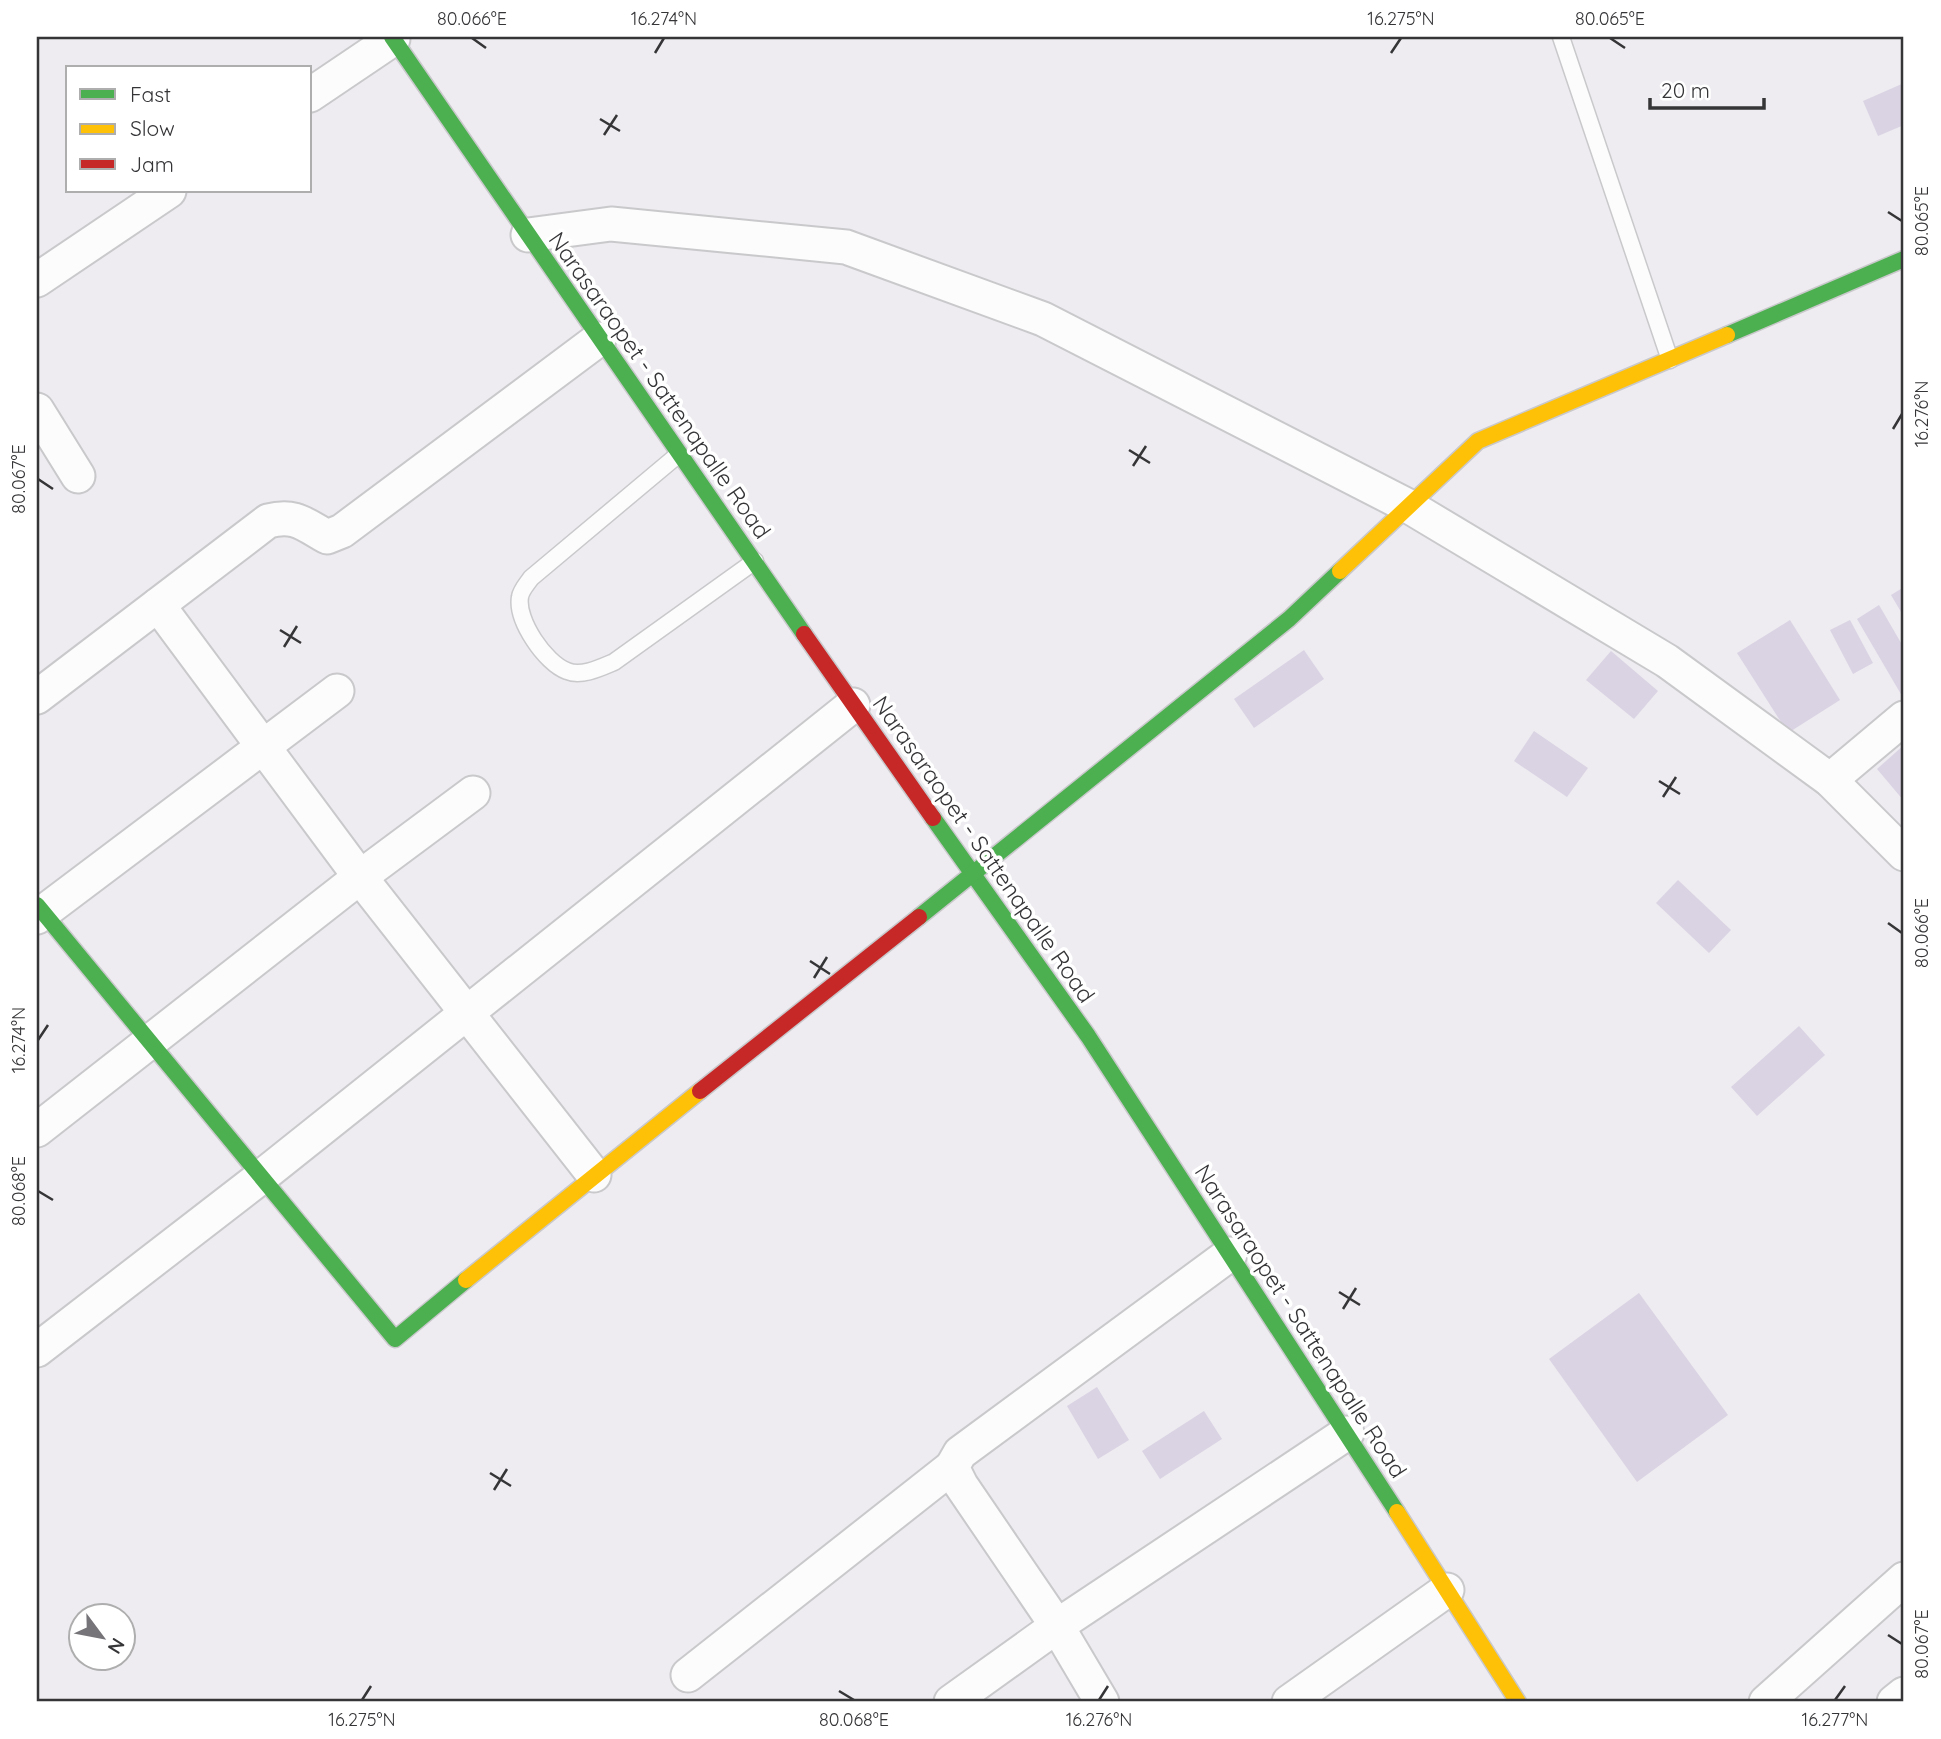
<svg xmlns="http://www.w3.org/2000/svg" width="1941" height="1739" viewBox="0 0 1941 1739" font-family="Quicksand,sans-serif">
  <rect width="100%" height="100%" fill="#eeecf0"/>
  <g fill="#dad3e4">
    <path d="M1904,83v42l-26,11 -15,-35z"/>
    <path d="M1904,587v30l-13,-22z"/>
    <path d="M1879,605l25,43v46l-2,2 -45,-77z"/>
    <path d="M1790,620l50,80 -52,33 -51,-80z"/>
    <path d="M1850,620l23,43 -20,11 -23,-44z"/>
    <path d="M1304,650l20,29 -70,49 -20,-29z"/>
    <path d="M1611,651l47,40 -24,28 -48,-39z"/>
    <path d="M1534,731l54,37 -21,29 -53,-36z"/>
    <path d="M1904,745v56l-27,-32z"/>
    <path d="M1678,880l53,50 -22,23 -53,-50z"/>
    <path d="M1799,1026l26,29 -68,61 -26,-29z"/>
    <path d="M1639,1293l89,122 -91,67 -88,-123z"/>
    <path d="M1097,1387l32,53 -31,19 -31,-53z"/>
    <path d="M1204,1411l18,28 -62,40 -18,-28z"/>
  </g>
  <g fill="none" stroke-linecap="round" stroke-linejoin="round">
    <defs>
      <g id="lane">
        <path d="M1561,37l109,323"/>
        <path d="M679,454l-148,124c-4,6 -10,12 -11,19 -4,23 25,66 47,74 14,6 33,-3 47,-9l141,-101"/>
      </g>
      <g id="street">
        <path d="M310,95l83,-56"/>
        <path d="M528,235l83,-11 235,23 197,72 367,188 257,154 163,119 74,74"/>
        <path d="M37,280l132,-89"/>
        <path d="M37,410l41,66"/>
        <path d="M158,605l202,272 234,298"/>
        <path d="M37,697l231,-176c27,-7 36,3 59,16l15,-6 257,-192"/>
        <path d="M1830,780l74,-62"/>
        <path d="M37,917l300,-226"/>
        <path d="M37,1130l323,-253 113,-84"/>
        <path d="M37,1350l224,-173 592,-472"/>
        <path d="M688,1675l264,-208"/>
        <path d="M951,1702l106,-76 290,-193"/>
        <path d="M1102,1702l-45,-76 -96,-141 -9,-18 8,-14 270,-199"/>
        <path d="M1289,1702l158,-112"/>
        <path d="M1766,1702l138,-123"/>
        <path d="M1894,1702l10,-8"/>
      </g>
      <g id="fast">
        <path d="M392,37l412,597"/>
        <path d="M1727,335l177,-76"/>
        <path d="M933,818l155,218 309,476"/>
        <path d="M37,905l358,434 71,-59"/>
        <path d="M919,917l370,-298 51,-48"/>
      </g>
      <g id="slow">
        <path d="M1340,571l138,-130 249,-106"/>
        <path d="M466,1280l234,-189"/>
        <path d="M1397,1512l121,190"/>
      </g>
      <g id="jam">
        <path d="M804,634l129,184"/>
        <path d="M700,1091l219,-174"/>
      </g>
    </defs>
    <use href="#lane" stroke="#c9c8cb" stroke-width="19"/>
    <use href="#street" stroke="#c9c8cb" stroke-width="37"/>
    <use href="#fast" stroke="#c9c8cb" stroke-width="19"/>
    <use href="#slow" stroke="#c9c8cb" stroke-width="19"/>
    <use href="#jam" stroke="#c9c8cb" stroke-width="19"/>
    <use href="#lane" stroke="#fcfcfd" stroke-width="16"/>
    <use href="#street" stroke="#fcfcfd" stroke-width="33"/>
    <use href="#fast" stroke="#4caf50" stroke-width="16"/>
    <use href="#slow" stroke="#ffc107" stroke-width="16"/>
    <use href="#jam" stroke="#c62828" stroke-width="16"/>
  </g>
  <path fill="none" stroke="#353437" stroke-width="2.5" d="M472,38l14,10M1610,38l15,10M655,53l9,-15M1391,53l10,-15M600,119l20,12M604,135l13,-20M1888,212l14,9M1893,429l9,-15M1129,450l21,13M1133,466l13,-20M38,479l15,10M280,630l21,13M284,647l13,-21M1659,781l21,13M1663,797l13,-20M1888,923l14,10M810,961l20,13M814,978l13,-21M38,1040l10,-15M38,1191l15,9M1339,1292l21,13M1343,1309l13,-21M490,1473l21,13M494,1490l13,-21M1888,1635l14,9M839,1691l15,9M362,1700l9,-14M1099,1700l9,-14M1835,1700l10,-14"/>
  <g text-anchor="middle" dominant-baseline="central" stroke-width="7" stroke-linejoin="round" paint-order="stroke">
    <g font-size="23" fill="#353437" stroke="#fff">
      <text transform="translate(660 385) rotate(55)">Narasaraopet - Sattenapalle Road</text>
      <text transform="translate(984 849) rotate(55)">Narasaraopet - Sattenapalle Road</text>
      <text transform="translate(1301 1321) rotate(57)">Narasaraopet - Sattenapalle Road</text>
    </g>
  </g>
  <rect width="1941" height="1739" fill="none" stroke="#ffffff" stroke-width="77"/>
  <rect x="66" y="66" width="245" height="126" fill="#ffffff" stroke="#aeaeaf" stroke-width="2"/>
  <rect x="80" y="89" width="35" height="10" fill="#4caf50" stroke="#aeaeaf" stroke-width="2"/>
  <text x="130" y="102" font-size="21" fill="#353437">Fast</text>
  <rect x="80" y="124" width="35" height="10" fill="#ffc107" stroke="#aeaeaf" stroke-width="2"/>
  <text x="130" y="136" font-size="21" fill="#353437">Slow</text>
  <rect x="80" y="159" width="35" height="10" fill="#c62828" stroke="#aeaeaf" stroke-width="2"/>
  <text x="130" y="172" font-size="21" fill="#353437">Jam</text>
  <g transform="translate(102 1637) rotate(122)"><circle r="33" fill="#ffffff" stroke="#aeaeaf" stroke-width="2"/>
  <path d="M0-5L12 26L0 18L-12 26Z" fill="#767478"/>
  <text y="-10" font-size="19" font-weight="bold" text-anchor="middle" fill="#353437">N</text>
  </g>
  <path d="M1650 98v10h114v-10" fill="none" stroke="#353437" stroke-width="3.5"/>
  <text x="1661" y="98" font-size="21" fill="#353437" stroke="#ffffff" stroke-width="5" paint-order="stroke">20 m</text>
  <rect x="38" y="38" width="1864" height="1662" fill="none" stroke="#353437" stroke-width="2.5"/>
  <g font-size="18" text-anchor="middle" fill="#353437">
    <text x="472" y="25">80.066°E</text>
    <text x="664" y="25">16.274°N</text>
    <text x="1401" y="25">16.275°N</text>
    <text x="1610" y="25">80.065°E</text>
    <text transform="translate(1922 221) rotate(-90)" y="6">80.065°E</text>
    <text transform="translate(1922 414) rotate(-90)" y="6">16.276°N</text>
    <text transform="translate(19 479) rotate(-90)" y="6">80.067°E</text>
    <text transform="translate(1922 933) rotate(-90)" y="6">80.066°E</text>
    <text transform="translate(19 1040) rotate(-90)" y="6">16.274°N</text>
    <text transform="translate(19 1191) rotate(-90)" y="6">80.068°E</text>
    <text transform="translate(1922 1644) rotate(-90)" y="6">80.067°E</text>
    <text x="362" y="1726">16.275°N</text>
    <text x="854" y="1726">80.068°E</text>
    <text x="1099" y="1726">16.276°N</text>
    <text x="1835" y="1726">16.277°N</text>
  </g>
</svg>
